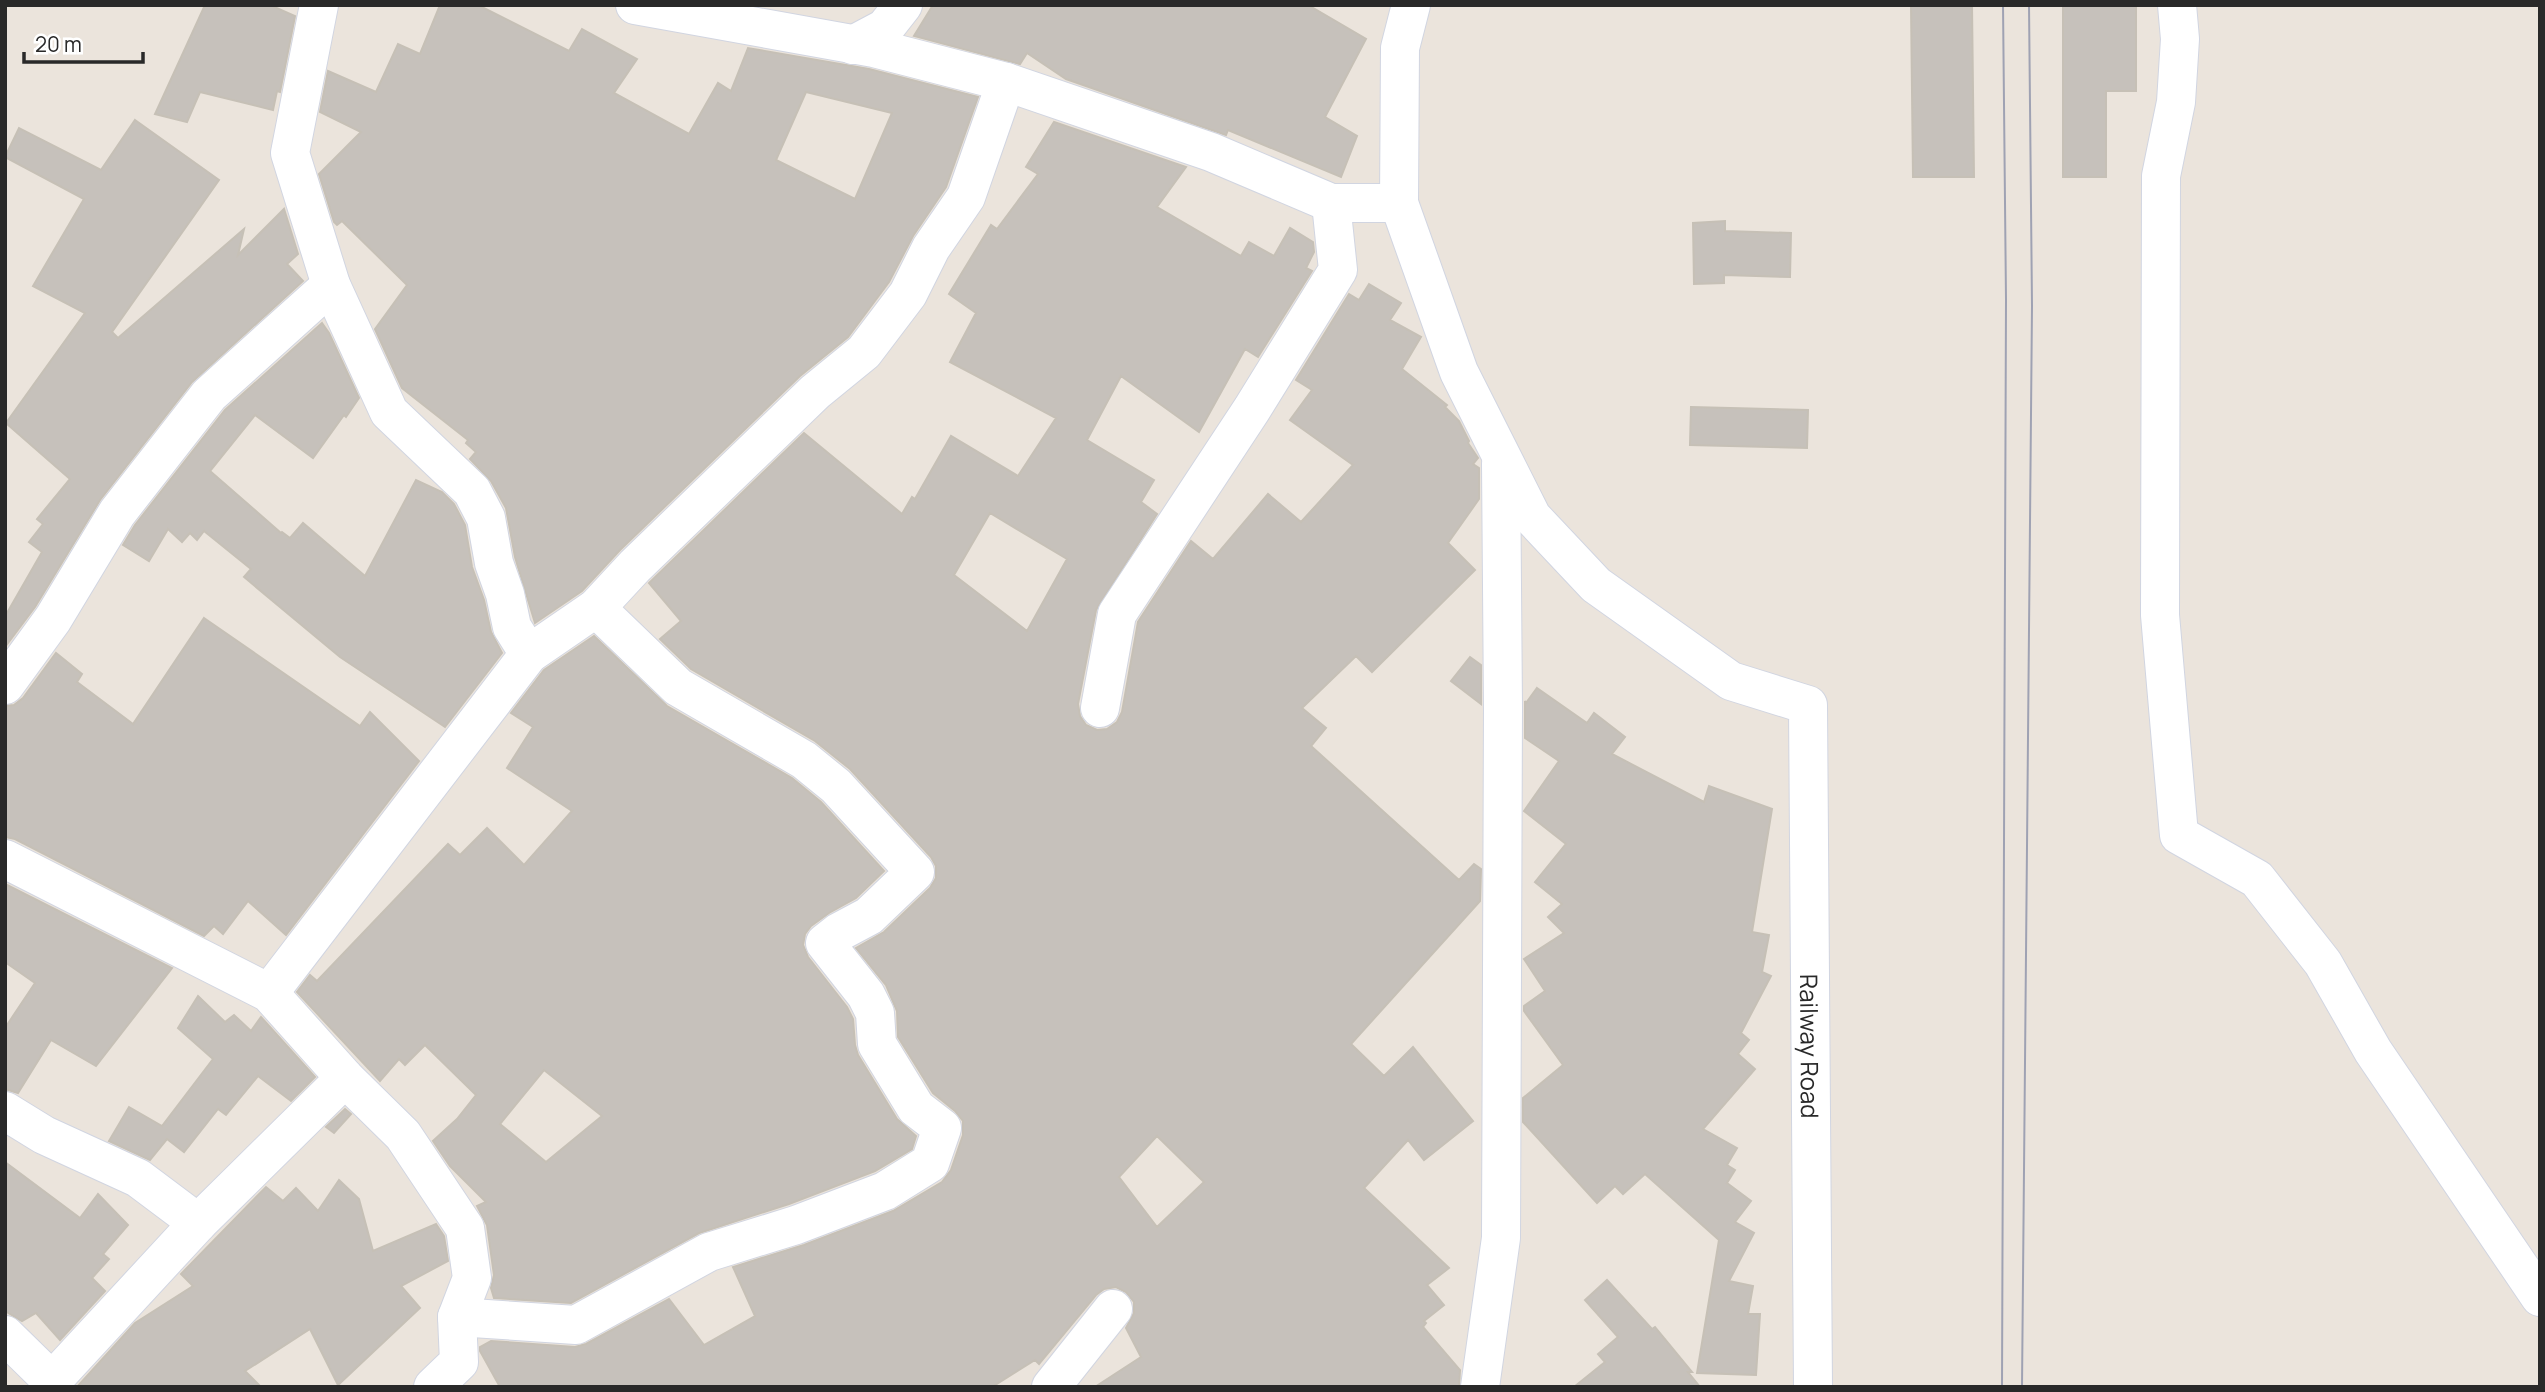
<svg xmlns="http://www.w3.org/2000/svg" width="2545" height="1392" viewBox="0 0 2545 1392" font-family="Manrope,sans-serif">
  <rect width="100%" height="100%" fill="#ebe4dc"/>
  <g fill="#c6c1bb" stroke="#c6c0b6" stroke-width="2" fill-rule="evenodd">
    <path d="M205,5h65l25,11 -15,76 -3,-1 -4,19 -73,-18 -13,30 -32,-8z"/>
    <path d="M440,5h38l91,46 13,-22 55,30 -23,34 75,41 29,-51 13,8 17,-43 121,21 109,28 -32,90 -33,49 -24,46 -41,55 -48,39 -180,174 -38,41 -47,32 -20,-66 -9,-49 -15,-27 -21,-22 6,-7 -10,-9 2,-3 -66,-52 -27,-59 32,-44 -65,-64 -5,4 -3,-3 -15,-48 42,-42 -41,-20 8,-41 48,21 22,-48 22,10zM806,92l86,21 -37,86 -79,-39z"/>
    <path d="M933,5h375l58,34 -41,78 32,19 -16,41 -113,-47 -2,5 -160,-56 -39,-26 -7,11 -106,-28z"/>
    <path d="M1911,5h61l2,172h-61z"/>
    <path d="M2063,5h73v86h-30v86h-43z"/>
    <path d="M135,120l84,60 -107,152 6,6 126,-109 -6,26 46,-46 14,45 -11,10 16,17 -111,101 -92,118 -65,107 -30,40v-35l2,1 35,-61 -13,-10 14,-18 -6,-5 33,-40 -64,-56 79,-110 -52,-27 51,-87 -79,-42 14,-29 82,42z"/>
    <path d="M1054,122l132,45 -29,40 84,49 8,-14 25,14 16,-28 23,14 1,10 -8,16 6,3 -54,86 -13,-8 -46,83 -78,-56 -34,64 67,40 -13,22 16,12 -61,96 -18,94 2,12 6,9 11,5 10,-1 10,-7 5,-10 16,-90 53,-81 22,18 55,-65 33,28 52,-57 -63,-45 22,-30 -16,-10 53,-86 10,6 10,-16 32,19 -11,17 31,17 -19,32 45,36 -2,2 14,14 10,20 -1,2 10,15 -5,6 6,4v31l-31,44 27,27 -103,102 -16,-16 -54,52 24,20 -15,18 148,134 15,-16 7,5 -1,32 -129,143 33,32 29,-29 60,74 -49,39 -16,-20 -44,48 85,80 -22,17 17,20 -20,16 2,2 -3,4 37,43 -1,17h-364l46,-30 -15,-29 8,-15v-11l-8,-10 -10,-5 -12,2 -8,6 -57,69 -4,-4 -43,27h-492l-20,-36v-4l11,-6 84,6 11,-3 83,-45 35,46 51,-29 -22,-49 71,-22 89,-34 49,-29 9,-12 12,-35v-14l-8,-10 -22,-18 -35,-56 -1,-26 -11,-26 -30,-37 28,-16 46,-44 6,-10v-12l-5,-9 -81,-88 -35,-28 -124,-72 -31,-30 21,-18 -32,-38 155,-150 98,81 10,-17 3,2 36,-63 67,40 38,-58 -106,-56 26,-49 -27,-19 42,-69 6,4 41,-55 -12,-7zM990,513l77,46 -40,72 -73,-56zM1157,1136l47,46 -47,45 -38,-50z"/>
    <path d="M1725,221v10l66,2 -1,44 -66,-2v8l-30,1 -1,-61z"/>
    <path d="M322,323l7,10 30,65 -13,19 -2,-2 -31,43 -58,-43 -45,56 71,62 1,-1 8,6 13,-15 62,53 51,-96 26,12 12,12 11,21 7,42 12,33 7,32 11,21 -57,74 -105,-70 -96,-80 7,-8 -47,-38 -7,9 -7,-7 -8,9 -14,-13 -19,32 -26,-16 12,-20 90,-115z"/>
    <path d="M1691,407l117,3 -1,38 -117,-3z"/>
    <path d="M204,618l156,108 10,-14 49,49 -133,174 -38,-34 -25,33 -9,-8 -10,10 -189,-97 -10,-2v-131l9,-1 9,-7 33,-45 26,21 -5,8 56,42z"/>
    <path d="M594,636l73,70 125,72 29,24 63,69 -28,27 -27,15 -18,13 -6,8 -2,11 5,12 39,50 6,12 2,26 3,10 39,64 19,17 -4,13 -37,22 -86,33 -90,29 -128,70 -77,-5 -3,-10 3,-13 -7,-50 -10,-19 9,-4 -36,-36 -17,-25 24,-22 19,-24 -51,-50 -20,20 -6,-6 -19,22 -83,-89 13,-17 7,6 131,-137 12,11 27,-27 37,37 48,-54 -65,-43 26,-41 -22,-14 33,-43zM544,1070l58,46 -56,46 -46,-38z"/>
    <path d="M1470,657l11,8v39l-30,-23z"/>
    <path d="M1537,688l50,35 7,-10 31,24 -13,17 92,48 5,-16 63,23 -20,123 17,3 -7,37 9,4 -30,57 8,7 -11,14 17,15 -52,60 34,19 -10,17 8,5 -8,13 24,18 -16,21 19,11 -25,48 24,5 -5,28h12l-4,61 -59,-2 22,-133 -74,-66 -22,20 -8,-8 -18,17 -74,-81v-24l40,-33 -39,-54v-5l21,-15 -21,-32 40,-26 -16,-16 14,-13 -27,-22 31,-38 -42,-33 35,-50 -34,-23v-37l1,2z"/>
    <path d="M5,884l167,84 -76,98 -45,-26 -33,53 -13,-4v-61l30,-45 -30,-21z"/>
    <path d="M198,996l27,26 9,-7 17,16 10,-14 54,60 -24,24 -33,-25 -32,39 -8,-6 -34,43 -17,-13 -17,21 -41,-19 20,-34 33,19 51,-67 -35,-31z"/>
    <path d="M345,1109l6,5 -17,19 -8,-6z"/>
    <path d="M5,1162l75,56 18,-24 30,31 -25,29 6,5 -17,19 13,13 -45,49 -24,-27 -14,8 -17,-10z"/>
    <path d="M339,1180l20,19 14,52 63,-27 8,12 4,25 -47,25 19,22 -82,77 -28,-56 -65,42 16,16h-184l58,-64 58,-37 -12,-12 85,-87 17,14 13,-13 22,23z"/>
    <path d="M1607,1280l45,49 3,-2 37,45h-4l12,15h-126l31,-25 -7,-8 20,-17 -33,-37z"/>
  </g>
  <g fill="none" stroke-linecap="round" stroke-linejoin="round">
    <defs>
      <g id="minor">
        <path d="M319,5l-29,148 41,132 58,127 83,79 14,27 8,45 11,31 7,33 17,27"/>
        <path d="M635,5l239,43 132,34 205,70 120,51h68"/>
        <path id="s1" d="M1411,5l-11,43 -1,155 60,169 73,145 64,68 135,96 77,24 5,682"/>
        <path d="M2177,5l3,34 -4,63 -15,74 -1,439 19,220 78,44 66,84 50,88 167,246"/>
        <path d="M853,45l32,-17 18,-23"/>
        <path d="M5,685l48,-66 64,-106 92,-118 122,-110"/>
        <path d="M1100,708l17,-94 135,-205 86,-139 -7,-67"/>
        <path d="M5,859l264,134 76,85 58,57 62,93 7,50 -15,39 2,45 -26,25"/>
        <path d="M269,993l260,-339 67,-46 39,-42 180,-174 49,-40 44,-58 23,-46 35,-51 40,-115"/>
        <path d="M5,1111l39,24 94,43 60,45"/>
        <path d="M457,1317l119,8 133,-73 87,-27 89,-34 45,-28 12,-35 -26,-20 -39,-64 -2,-31 -9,-18 -41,-52 14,-11 30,-16 46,-44 -79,-86 -32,-26 -126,-73 -82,-79"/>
        <path d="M5,1335l47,46 3,6"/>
        <path d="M52,1381l146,-158 147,-145"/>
        <path d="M1051,1387l62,-78"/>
        <path d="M1480,1387l21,-149 2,-530 -2,-245"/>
      </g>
    </defs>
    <use href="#minor" stroke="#d1d5e1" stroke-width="40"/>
    <use href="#minor" stroke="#fff" stroke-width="38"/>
    <g stroke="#9fa2b3" stroke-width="2">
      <path d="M2002,1387l4,-1087 -3,-295"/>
      <path d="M2022,1387l10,-1081 -3,-301"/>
    </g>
  </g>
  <g text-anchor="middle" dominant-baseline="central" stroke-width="6" stroke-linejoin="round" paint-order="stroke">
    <g font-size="24" fill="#292929" stroke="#fff">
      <text stroke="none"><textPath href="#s1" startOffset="1222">Railway Road</textPath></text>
    </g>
  </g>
  <rect width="2545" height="1392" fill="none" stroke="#292929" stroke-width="14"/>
  <path d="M24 52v10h119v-10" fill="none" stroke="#292929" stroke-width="3.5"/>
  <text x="35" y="52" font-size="21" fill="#292929" stroke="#ffffff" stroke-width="5" paint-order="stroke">20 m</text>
</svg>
